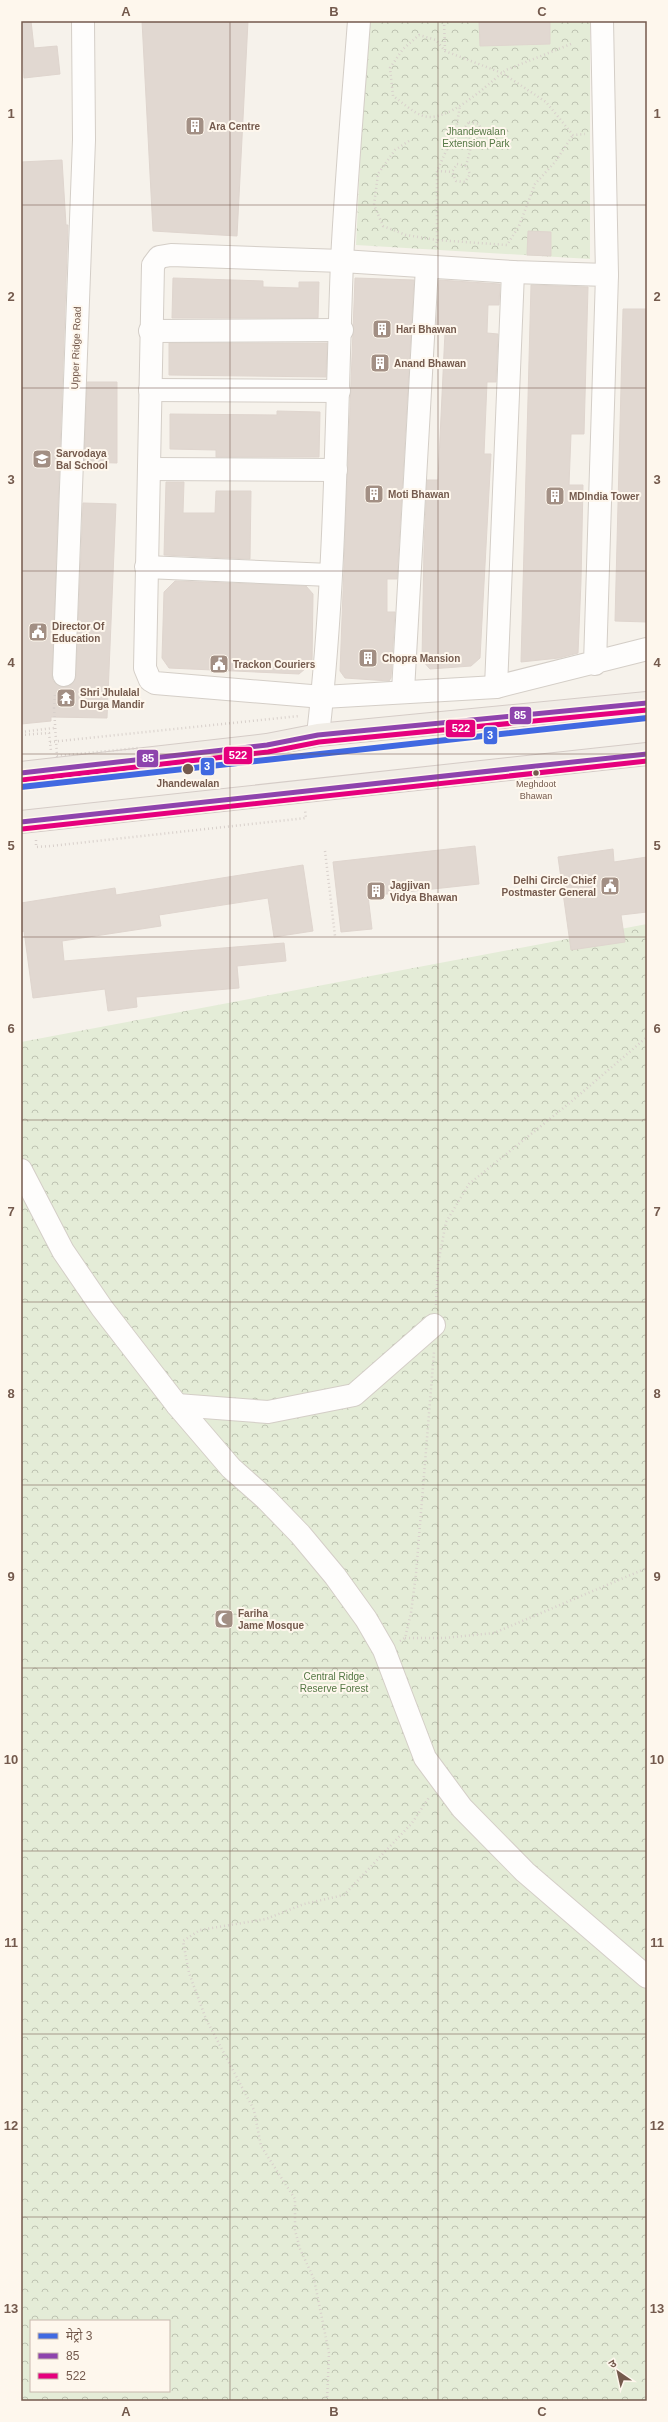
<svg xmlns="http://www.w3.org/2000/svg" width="668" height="2422" viewBox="0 0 668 2422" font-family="Arial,'Noto Sans Devanagari',sans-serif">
  <defs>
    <pattern id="park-crowns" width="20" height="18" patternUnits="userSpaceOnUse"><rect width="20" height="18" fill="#e4ecd7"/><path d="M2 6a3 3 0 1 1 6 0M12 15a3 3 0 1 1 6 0" fill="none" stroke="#bdc2b1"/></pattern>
  </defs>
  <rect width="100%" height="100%" fill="#f6f2eb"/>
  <g fill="url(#park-crowns)" fill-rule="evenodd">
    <path d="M367,21h223v238l-234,-14z"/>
    <path d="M647,924v1477h-626v-1359zM31,2321h138v70h-138z"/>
  </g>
  <g fill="#e1d8d1" stroke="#dfd5ce">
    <path d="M21,21h10l3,27 23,-2 3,28 -36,4z"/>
    <path d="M142,21h106l-11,215 -84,-5z"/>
    <path d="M479,21h71v23l-70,2z"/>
    <path d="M62,160l4,65h2l-16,450 1,6 10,6 7,-1 6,-10 7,-173 33,1 -9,214 -56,-1v4l-30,3v-562z"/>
    <path d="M528,231l23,1v24l-24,-1z"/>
    <path d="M173,278l90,3v6l36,1v-6h20l-1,36h-146z"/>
    <path d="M355,278l59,2 -17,299h-10v33h8l-4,66 -2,3 -44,-3 -5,-7z"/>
    <path d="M439,280l61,4 -1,21h-11l-1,28 11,1 -2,48h-9l-3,72h7l-11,204 -9,8 -41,3 -8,-9 2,-111 3,-69h11l7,-148h-9z"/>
    <path d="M531,285l57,2 -4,147h-13l-2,51h14l-2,96 -3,72 -19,5 -38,4z"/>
    <path d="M623,309h24v313l-32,-1z"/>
    <path d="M169,343h158l-1,34 -157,-2z"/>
    <path d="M87,382h30v81l-33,-1z"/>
    <path d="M277,411l43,1 -1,45h-103v-7l-46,-1v-35l107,1z"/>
    <path d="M166,482h18l-1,31h32l1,-22h35l-1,68 -86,-4z"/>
    <path d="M175,581l131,5 7,8 -1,69 -13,11 -130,-6 -7,-10 2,-66z"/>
    <path d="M475,846l4,38 -111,12 4,33 -31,3 -8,-70z"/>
    <path d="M613,849l1,13 33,-5v55l-26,3 4,27 -54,8 -13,-93z"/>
    <path d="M303,865l10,66 -39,6 -6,-39 -109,17 2,11 -99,15 2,20 220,-18 2,18 -49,5 2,22 -103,9 1,10 -29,4 -3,-22 -72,9 -9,-67 -3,1v-29l94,-15 1,7z"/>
  </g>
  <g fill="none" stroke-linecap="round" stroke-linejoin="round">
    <defs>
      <g id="minor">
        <path d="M602,21l5,254"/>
        <path d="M150,331l192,-1"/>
        <path d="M150,390l189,1"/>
        <path d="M149,469l187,1"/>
        <path d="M146,567l184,8"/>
        <path d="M595,664l12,-389 -94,-3 -171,-11 -171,-6 -12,2 -6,8 -8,403 5,12 5,3 168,14 173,-10 151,-38"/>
        <path d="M64,675l20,-535 -1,-119"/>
        <path d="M496,687l17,-415"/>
        <path d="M403,691l24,-424"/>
        <path d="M318,735c18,-157 18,-316 24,-474 4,-80 11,-160 17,-240"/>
        <path d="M21,1170l42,81 39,57 75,97 54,63 35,31 34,35 35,42 31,43 18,31 41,108 37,50 63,64 122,105"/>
        <path d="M177,1405l91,7 86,-17 80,-70"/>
      </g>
      <g id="major">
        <path d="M21,773l246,-28 51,-10 329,-32"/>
        <path d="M21,822l626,-68"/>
      </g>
    </defs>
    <use href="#minor" stroke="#d4cec7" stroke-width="24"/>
    <use href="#major" stroke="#d5ccc7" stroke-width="24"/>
    <g stroke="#d8d0cb" stroke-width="2.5" stroke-dasharray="1 3" stroke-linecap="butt">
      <path d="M444,21l1,29"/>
      <path d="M571,44l-65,26 -4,3c-17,14 -58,53 -81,42 -10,-4 -19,-13 -28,-19l-3,-28 13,-19 16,-14 17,5 9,11 57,22 44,29 27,33 12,-1"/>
      <path d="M469,122l10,2 3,8 -4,8 -10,-1 -5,-9z"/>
      <path d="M409,141l-14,9 -17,24 -4,31 9,21 23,9 31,5v-69l19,-42 4,-23"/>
      <path d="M457,164l9,2 4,8 -5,8 -9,-1 -4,-9z"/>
      <path d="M466,166l7,-27"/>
      <path d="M437,171l15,1"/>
      <path d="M436,247l1,-7 70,5 12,-19 16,-42 20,-22 18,-27"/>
      <path d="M54,708l1,-16"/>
      <path d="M21,732l33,-4"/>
      <path d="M21,735l28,-2 2,18"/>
      <path d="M50,742l249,-26"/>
      <path d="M36,840v7l15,-1 255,-28 -1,-8"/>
      <path d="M325,851l10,85"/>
      <path d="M436,1305l2,-41 8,-42 23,-38 103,-83 75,-64"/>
      <path d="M405,1638h39l50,-5 153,-65"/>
      <path d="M400,1641l5,-3 6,-25 5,-39 18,-222"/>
      <path d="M327,2401l2,-48 -15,-74 -14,-30 -5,-19v-31l-34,-53 -7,-36 -48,-91 -17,-46 -6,-32 17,-11 66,-11 38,-15 40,-9 68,-72 18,-27"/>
    </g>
    <use href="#minor" stroke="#fefdfc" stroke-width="22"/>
    <use href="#major" stroke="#f1ede6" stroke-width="22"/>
    <path stroke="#d8d0cb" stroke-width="2.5" stroke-dasharray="1 3" stroke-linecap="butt" d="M54,708l3,48 81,-8"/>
    <defs>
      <g id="bus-1">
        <path d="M21,773l246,-28 51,-10 329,-32"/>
        <path d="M21,822l626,-68"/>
      </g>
      <g id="bus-2">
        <path d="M22,780l246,-28 51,-10 328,-32"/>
        <path d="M22,829l625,-68"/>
      </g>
    </defs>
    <use href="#bus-1" stroke="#fef7ed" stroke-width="8"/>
    <use href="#bus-2" stroke="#fef7ed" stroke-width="8"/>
    <use href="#bus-1" stroke="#8e44ad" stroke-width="5"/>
    <use href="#bus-2" stroke="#e5007d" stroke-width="5"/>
    <defs>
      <path id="metro-1" d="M21,787l626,-69"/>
    </defs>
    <use href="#metro-1" stroke="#fef7ed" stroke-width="9"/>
    <use href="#metro-1" stroke="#4169e1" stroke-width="6"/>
  </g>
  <path fill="none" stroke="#745a4d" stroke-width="1" stroke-opacity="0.55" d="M230,21v2380M438,21v2380M21,205h626M21,388h626M21,571h626M21,754h626M21,937h626M21,1120h626M21,1302h626M21,1485h626M21,1668h626M21,1851h626M21,2034h626M21,2217h626"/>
  <defs>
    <symbol id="building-square" viewBox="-11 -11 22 22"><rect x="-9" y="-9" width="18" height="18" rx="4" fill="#a28f84" stroke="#fef7ed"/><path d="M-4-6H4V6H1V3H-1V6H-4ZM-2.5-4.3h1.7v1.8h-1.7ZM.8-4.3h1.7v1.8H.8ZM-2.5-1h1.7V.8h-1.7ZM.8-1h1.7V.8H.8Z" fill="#fff"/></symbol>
    <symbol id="school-square" viewBox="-11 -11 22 22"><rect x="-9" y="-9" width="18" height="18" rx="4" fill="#a28f84" stroke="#fef7ed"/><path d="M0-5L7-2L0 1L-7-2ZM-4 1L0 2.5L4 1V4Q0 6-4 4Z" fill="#fff"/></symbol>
    <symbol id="civic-square" viewBox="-11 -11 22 22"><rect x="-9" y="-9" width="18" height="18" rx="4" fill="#a28f84" stroke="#fef7ed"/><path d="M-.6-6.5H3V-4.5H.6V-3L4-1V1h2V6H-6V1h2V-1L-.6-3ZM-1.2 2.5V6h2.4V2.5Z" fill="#fff"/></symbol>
    <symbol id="temple-square" viewBox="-11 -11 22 22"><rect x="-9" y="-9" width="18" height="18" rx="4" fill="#a28f84" stroke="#fef7ed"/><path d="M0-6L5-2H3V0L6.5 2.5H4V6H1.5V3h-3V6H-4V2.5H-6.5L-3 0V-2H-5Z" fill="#fff"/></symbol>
    <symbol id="mosque-square" viewBox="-11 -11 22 22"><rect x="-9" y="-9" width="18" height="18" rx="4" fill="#a28f84" stroke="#fef7ed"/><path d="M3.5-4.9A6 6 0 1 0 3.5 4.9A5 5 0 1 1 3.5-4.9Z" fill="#fff"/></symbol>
  </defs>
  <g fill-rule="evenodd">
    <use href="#building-square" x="184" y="115" width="22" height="22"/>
    <use href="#building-square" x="371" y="318" width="22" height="22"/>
    <use href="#building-square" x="369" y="352" width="22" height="22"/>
    <use href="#school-square" x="31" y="448" width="22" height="22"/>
    <use href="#building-square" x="363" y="483" width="22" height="22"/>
    <use href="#building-square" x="544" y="485" width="22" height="22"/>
    <use href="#civic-square" x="27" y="621" width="22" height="22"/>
    <use href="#building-square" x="357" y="647" width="22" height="22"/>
    <use href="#civic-square" x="208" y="653" width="22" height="22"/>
    <use href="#temple-square" x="55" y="687" width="22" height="22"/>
    <use href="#civic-square" x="599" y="875" width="22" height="22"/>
    <use href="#building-square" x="365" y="880" width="22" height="22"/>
    <use href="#mosque-square" x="213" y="1608" width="22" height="22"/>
  </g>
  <g fill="#745a4d" stroke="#fef7ed" stroke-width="1.5">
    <circle cx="188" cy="769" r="6"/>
    <circle cx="536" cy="773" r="3.5"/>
  </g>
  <g text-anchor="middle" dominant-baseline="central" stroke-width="4" stroke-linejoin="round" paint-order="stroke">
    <g font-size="9" fill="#745a4d" stroke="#fef7ed">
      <text x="536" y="784">Meghdoot<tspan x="536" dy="12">Bhawan</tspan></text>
    </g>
    <g font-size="10" font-weight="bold" fill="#745a4d" stroke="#fef7ed" text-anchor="start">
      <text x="209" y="126">Ara Centre</text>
      <text x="396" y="329">Hari Bhawan</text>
      <text x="394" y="363">Anand Bhawan</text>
      <text x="56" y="453">Sarvodaya<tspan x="56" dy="12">Bal School</tspan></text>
      <text x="388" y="494">Moti Bhawan</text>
      <text x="569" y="496">MDIndia Tower</text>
      <text x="52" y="626">Director Of<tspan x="52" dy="12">Education</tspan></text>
      <text x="382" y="658">Chopra Mansion</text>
      <text x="233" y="664">Trackon Couriers</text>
      <text x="80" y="692">Shri Jhulalal<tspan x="80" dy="12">Durga Mandir</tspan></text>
      <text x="596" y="880" text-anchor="end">Delhi Circle Chief<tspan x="596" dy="12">Postmaster General</tspan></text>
      <text x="390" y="885">Jagjivan<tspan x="390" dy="12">Vidya Bhawan</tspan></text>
      <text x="238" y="1613">Fariha<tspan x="238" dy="12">Jame Mosque</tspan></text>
    </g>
    <g font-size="10" fill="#557845" stroke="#fef7ed">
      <text x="476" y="131">Jhandewalan<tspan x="476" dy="12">Extension Park</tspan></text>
      <text x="334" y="1676">Central Ridge<tspan x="334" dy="12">Reserve Forest</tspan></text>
    </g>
    <g font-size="10" fill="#745a4d" stroke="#fef7ed">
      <text transform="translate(76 348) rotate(-88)">Upper Ridge Road</text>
    </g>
    <g font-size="10" font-weight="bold" fill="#745a4d" stroke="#fef7ed">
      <text x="188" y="783">Jhandewalan</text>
    </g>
  </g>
  <g stroke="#fef7ed" stroke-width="1.5">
    <rect x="509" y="706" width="23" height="19" rx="4" fill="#8e44ad"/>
    <rect x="445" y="719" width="31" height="19" rx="4" fill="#e5007d"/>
    <rect x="483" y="726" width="15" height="19" rx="4" fill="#4169e1"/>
    <rect x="223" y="746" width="30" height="19" rx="4" fill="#e5007d"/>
    <rect x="136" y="749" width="23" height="19" rx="4" fill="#8e44ad"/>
    <rect x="200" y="757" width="15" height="19" rx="4" fill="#4169e1"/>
  </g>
  <g font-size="11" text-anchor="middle" font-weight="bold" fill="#fff">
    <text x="520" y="719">85</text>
    <text x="461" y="732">522</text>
    <text x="490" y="739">3</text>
    <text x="238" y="759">522</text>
    <text x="148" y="762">85</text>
    <text x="207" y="770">3</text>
  </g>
  <rect width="668" height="2422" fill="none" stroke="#fef7ed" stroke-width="44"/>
  <rect x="30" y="2320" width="140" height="72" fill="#fef7ed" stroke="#c7b8ad"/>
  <rect x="38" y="2333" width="20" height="6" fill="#4169e1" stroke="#c7b8ad"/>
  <text x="66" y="2340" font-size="12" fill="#745a4d">मेट्रो 3</text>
  <rect x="38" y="2353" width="20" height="6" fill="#8e44ad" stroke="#c7b8ad"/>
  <text x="66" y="2360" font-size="12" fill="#745a4d">85</text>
  <rect x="38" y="2373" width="20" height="6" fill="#e5007d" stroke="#c7b8ad"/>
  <text x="66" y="2380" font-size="12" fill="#745a4d">522</text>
  <g transform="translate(618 2372) rotate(326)" stroke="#fef7ed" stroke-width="3" paint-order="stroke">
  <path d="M0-3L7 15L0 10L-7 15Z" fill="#745a4d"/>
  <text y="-6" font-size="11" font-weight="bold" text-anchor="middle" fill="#745a4d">उ</text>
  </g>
  <rect x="22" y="22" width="624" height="2378" fill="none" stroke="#745a4d" stroke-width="1.5"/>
  <g font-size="13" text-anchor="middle" font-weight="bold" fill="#745a4d">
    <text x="126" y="16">A</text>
    <text x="334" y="16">B</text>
    <text x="542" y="16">C</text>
    <text x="11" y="118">1</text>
    <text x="657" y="118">1</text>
    <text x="11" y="301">2</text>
    <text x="657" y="301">2</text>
    <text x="11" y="484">3</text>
    <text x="657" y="484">3</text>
    <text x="11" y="667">4</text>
    <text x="657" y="667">4</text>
    <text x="11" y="850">5</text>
    <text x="657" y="850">5</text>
    <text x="11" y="1033">6</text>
    <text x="657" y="1033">6</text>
    <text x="11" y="1216">7</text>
    <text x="657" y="1216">7</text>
    <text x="11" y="1398">8</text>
    <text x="657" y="1398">8</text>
    <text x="11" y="1581">9</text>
    <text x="657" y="1581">9</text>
    <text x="11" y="1764">10</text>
    <text x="657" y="1764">10</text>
    <text x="11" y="1947">11</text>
    <text x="657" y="1947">11</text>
    <text x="11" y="2130">12</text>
    <text x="657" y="2130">12</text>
    <text x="11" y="2313">13</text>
    <text x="657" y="2313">13</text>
    <text x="126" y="2416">A</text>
    <text x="334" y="2416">B</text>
    <text x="542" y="2416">C</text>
  </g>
</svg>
